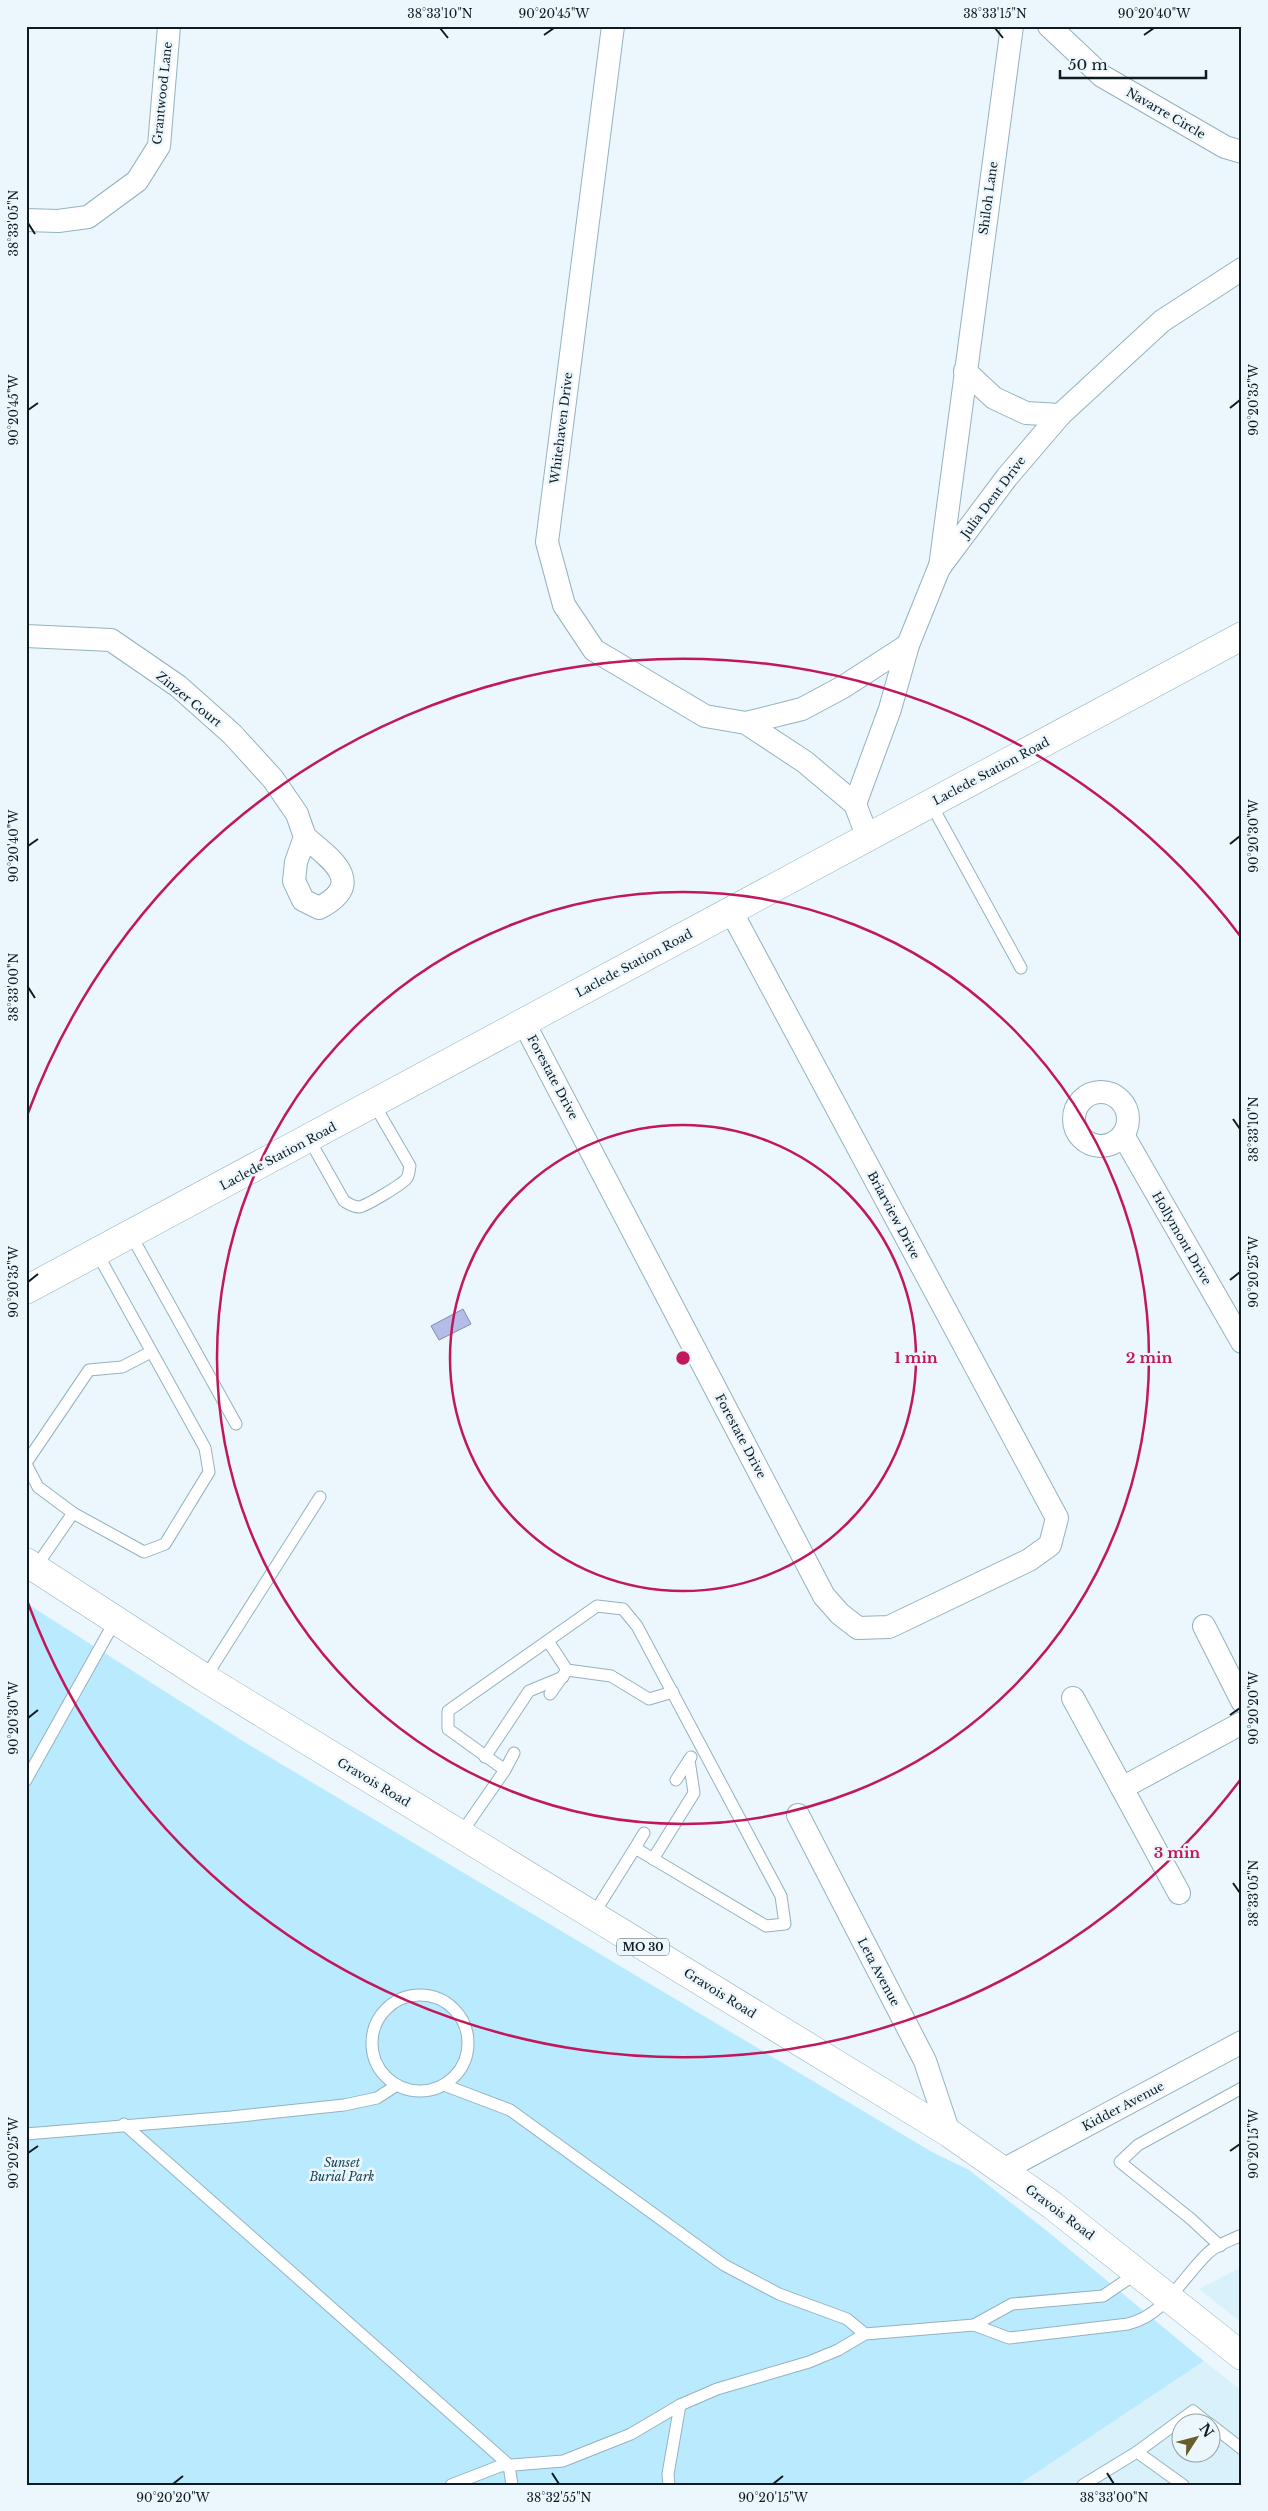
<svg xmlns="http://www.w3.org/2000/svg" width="1268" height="2511" viewBox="0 0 1268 2511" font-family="'Libre Baskerville',serif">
  <rect width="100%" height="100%" fill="#ebf7fd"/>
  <g fill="#d9f1fb" fill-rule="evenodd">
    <path d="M1242,2267v56l-43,-34z"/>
    <path d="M1204,2361l38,30v94h-224zM1180,2424h30v30h-30z"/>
  </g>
  <path fill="#baeafe" d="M26,1603l220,140 686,409 37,18 78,61 157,130 -186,124h-992z"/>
  <path fill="#b4bce8" stroke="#828cac" d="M463,1309l8,15 -32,16 -8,-14z"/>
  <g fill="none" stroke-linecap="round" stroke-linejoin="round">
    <defs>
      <g id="lane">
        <path d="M931,804l90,164"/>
        <path d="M309,1139l35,62c5,3 9,6 15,6 7,-1 44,-23 48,-29 2,-3 2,-8 3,-12l-36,-62"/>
        <path d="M131,1235l105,189"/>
        <path d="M26,1463l63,-93 33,-3 29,-15"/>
        <path d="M26,1464l12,23 35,26 71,39 21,-8 44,-72 -4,-24 -108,-195"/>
        <path d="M35,1568l38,-55"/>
        <path d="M548,1641l19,29 -17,24"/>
        <path d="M567,1670l44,6 38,23 24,-7"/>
        <path d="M205,1678l115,-181"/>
        <path d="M485,1757l44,-66 34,-14"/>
        <path d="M505,1770l9,-17"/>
        <path d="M26,1780l89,-159"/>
        <path d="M676,1780l15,-23"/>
        <path d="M460,1835l45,-65 -57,-41v-18l149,-105 26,3 14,17 144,270 4,28 -19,2 -131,-78 -42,67"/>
        <path d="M635,1848l9,-15"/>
        <path d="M653,1859l41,-66 -5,-33"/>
        <circle cx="420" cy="2043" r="48"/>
        <path d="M444,2085l66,25 214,155 55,29 68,25 18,15"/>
        <path d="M124,2124l385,341 3,20"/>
        <path d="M26,2134l205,-17 113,-12 33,-7 20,-13"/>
        <path d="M1220,2246l-29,-27 -71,-57 18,-17 104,-57"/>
        <path d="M1137,2273l-34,23 -91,8 -38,21 35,13 119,-14c37,-9 54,-46 80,-71 8,-8 23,-13 34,-18"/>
        <path d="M1210,2424l32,25"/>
        <path d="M1137,2452l46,33"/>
        <path d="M451,2485l49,-19 63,-5 68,-27 49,-29 37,-16 92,-27 29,-12 27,-16 109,-9"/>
        <path d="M669,2485l-1,-11 12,-69"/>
        <path d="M1083,2485l54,-33 56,-41 16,13"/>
      </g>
      <g id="street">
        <path d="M613,26l-66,516 17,63 30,45 111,66 41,7 59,39 50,42 13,34"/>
        <path d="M1049,26l53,50 123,71 17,5"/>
        <path d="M26,220l32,1 30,-4 49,-36 22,-35 10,-120"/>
        <path d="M965,371l29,27 32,15 34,2"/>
        <path d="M940,567l72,-541"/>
        <path d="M26,636l85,4 67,46 54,48 41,45 24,35 8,23 -9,25 -2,19 9,19 16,8c48,-25 12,-49 -14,-71"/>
        <path d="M746,723l56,-14 41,-22 65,-42"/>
        <path d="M855,804l35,-95 18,-64 31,-77 68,-91 53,-62 102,-94 80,-52"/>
        <path d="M524,1023l300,573 16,18 18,14 31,-1 140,-67 21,-15 7,-27 -326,-607"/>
        <circle cx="1101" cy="1119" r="27"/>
        <path d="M1123,1135l119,207"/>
        <path d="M1204,1626l38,75"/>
        <path d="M1073,1698l49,90 120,-65"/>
        <path d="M1122,1788l57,105"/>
        <path d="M798,1815l127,246 24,72"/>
        <path d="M1003,2170l239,-128"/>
      </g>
      <g id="primary">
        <path d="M26,1290l1216,-654"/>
        <path d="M26,1562l179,116 744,455 103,72 190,151"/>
      </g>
    </defs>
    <use href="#lane" stroke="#93b2bf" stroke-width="13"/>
    <use href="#street" stroke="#93b2bf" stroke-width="24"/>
    <use href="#primary" stroke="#93b2bf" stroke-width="29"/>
    <use href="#lane" stroke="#fff" stroke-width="11"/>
    <use href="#street" stroke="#fff" stroke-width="22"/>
    <use href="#primary" stroke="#fff" stroke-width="28"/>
  </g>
  <path fill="none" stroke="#0f1b20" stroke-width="2" d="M440,28l8,10M995,28l8,10M544,35l10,-7M1144,35l10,-7M28,223l7,11M1230,408l10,-8M28,410l10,-7M1230,844l10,-8M28,846l10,-7M28,987l7,11M1233,1119l7,10M1230,1280l10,-8M28,1282l10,-8M1230,1715l10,-7M28,1718l10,-8M1233,1883l7,10M1230,2151l10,-7M28,2153l10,-7M552,2473l7,11M1107,2473l7,11M173,2484l10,-8M773,2484l10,-8"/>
  <g fill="none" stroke="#c2185b" stroke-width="2.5">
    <circle cx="683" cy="1358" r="233"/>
    <circle cx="683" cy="1358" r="466"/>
    <path d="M1241 1779A699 699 0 0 1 28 1603M28 1113A699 699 0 0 1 1241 937"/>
  </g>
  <g text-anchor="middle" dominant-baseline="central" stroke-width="5" stroke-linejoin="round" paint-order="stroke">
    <rect fill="#ebf7fd" stroke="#515d62" stroke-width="1" x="617" y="1938.5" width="52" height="17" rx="4"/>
    <g font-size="11" font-weight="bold" fill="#0f1b20">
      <text x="643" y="1947">MO 30</text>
    </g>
    <g font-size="12" fill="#0f1b20" stroke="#ebf7fd">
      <text transform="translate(162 93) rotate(-84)">Grantwood Lane</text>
      <text transform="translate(1166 113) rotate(30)">Navarre Circle</text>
      <text transform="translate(988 198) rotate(-82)">Shiloh Lane</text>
      <text transform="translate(561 428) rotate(-83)">Whitehaven Drive</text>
      <text transform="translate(993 497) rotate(-53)">Julia Dent Drive</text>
      <text transform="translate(189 699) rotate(39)">Zinzer Court</text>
      <text transform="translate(991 771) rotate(-28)">Laclede Station Road</text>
      <text transform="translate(634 963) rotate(-28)">Laclede Station Road</text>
      <text transform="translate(553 1077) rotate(62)">Forestate Drive</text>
      <text transform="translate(278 1156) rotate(-28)">Laclede Station Road</text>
      <text transform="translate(894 1215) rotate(62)">Briarview Drive</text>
      <text transform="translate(1182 1238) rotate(60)">Hollymont Drive</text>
      <text transform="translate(741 1436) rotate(62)">Forestate Drive</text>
      <text transform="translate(374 1782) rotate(31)">Gravois Road</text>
      <text transform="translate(879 1972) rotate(62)">Leta Avenue</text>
      <text transform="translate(720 1993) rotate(32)">Gravois Road</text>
      <text transform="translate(1123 2106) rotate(-28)">Kidder Avenue</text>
      <text transform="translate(1060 2212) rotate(37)">Gravois Road</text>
    </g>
    <g font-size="12" font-style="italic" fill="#184454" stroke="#ebf7fd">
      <text x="342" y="2162">Sunset<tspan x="342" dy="14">Burial Park</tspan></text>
    </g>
  </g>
  <circle cx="683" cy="1358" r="8" fill="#c2185b" stroke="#ebf7fd" stroke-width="2.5"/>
  <g font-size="15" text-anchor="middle" font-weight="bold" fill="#c2185b" stroke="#ebf7fd" stroke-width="5" stroke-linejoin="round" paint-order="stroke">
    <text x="916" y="1363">1 min</text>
    <text x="1149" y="1363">2 min</text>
    <text x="1177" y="1858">3 min</text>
  </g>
  <rect width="1268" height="2511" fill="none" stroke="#ebf7fd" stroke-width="55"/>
  <g transform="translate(1196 2438) rotate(54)"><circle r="24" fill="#ebf7fd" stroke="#939fa5"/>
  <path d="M0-4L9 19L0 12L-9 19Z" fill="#665e2b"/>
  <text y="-8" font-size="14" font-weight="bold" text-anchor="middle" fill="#0f1b20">N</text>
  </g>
  <path d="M1060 70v8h146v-8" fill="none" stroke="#0f1b20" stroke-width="2.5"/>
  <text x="1068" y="70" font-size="15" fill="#0f1b20" stroke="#ebf7fd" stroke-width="4" paint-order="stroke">50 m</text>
  <rect x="28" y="28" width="1212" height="2456" fill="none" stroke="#0f1b20" stroke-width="2"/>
  <g font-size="12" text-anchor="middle" fill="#0f1b20">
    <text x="440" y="18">38°33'10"N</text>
    <text x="554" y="18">90°20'45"W</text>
    <text x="995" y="18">38°33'15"N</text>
    <text x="1154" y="18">90°20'40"W</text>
    <text transform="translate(14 223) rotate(-90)" y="4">38°33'05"N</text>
    <text transform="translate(1254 400) rotate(-90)" y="4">90°20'35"W</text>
    <text transform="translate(14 410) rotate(-90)" y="4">90°20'45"W</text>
    <text transform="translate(1254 836) rotate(-90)" y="4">90°20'30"W</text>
    <text transform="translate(14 846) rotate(-90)" y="4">90°20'40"W</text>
    <text transform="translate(14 987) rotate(-90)" y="4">38°33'00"N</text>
    <text transform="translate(1254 1129) rotate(-90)" y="4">38°33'10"N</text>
    <text transform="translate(1254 1272) rotate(-90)" y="4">90°20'25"W</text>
    <text transform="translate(14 1282) rotate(-90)" y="4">90°20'35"W</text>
    <text transform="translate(1254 1708) rotate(-90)" y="4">90°20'20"W</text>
    <text transform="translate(14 1718) rotate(-90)" y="4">90°20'30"W</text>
    <text transform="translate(1254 1893) rotate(-90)" y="4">38°33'05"N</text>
    <text transform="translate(1254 2144) rotate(-90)" y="4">90°20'15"W</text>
    <text transform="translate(14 2153) rotate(-90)" y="4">90°20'25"W</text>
    <text x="173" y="2502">90°20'20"W</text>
    <text x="559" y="2502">38°32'55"N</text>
    <text x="773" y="2502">90°20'15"W</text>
    <text x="1114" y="2502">38°33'00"N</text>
  </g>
</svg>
